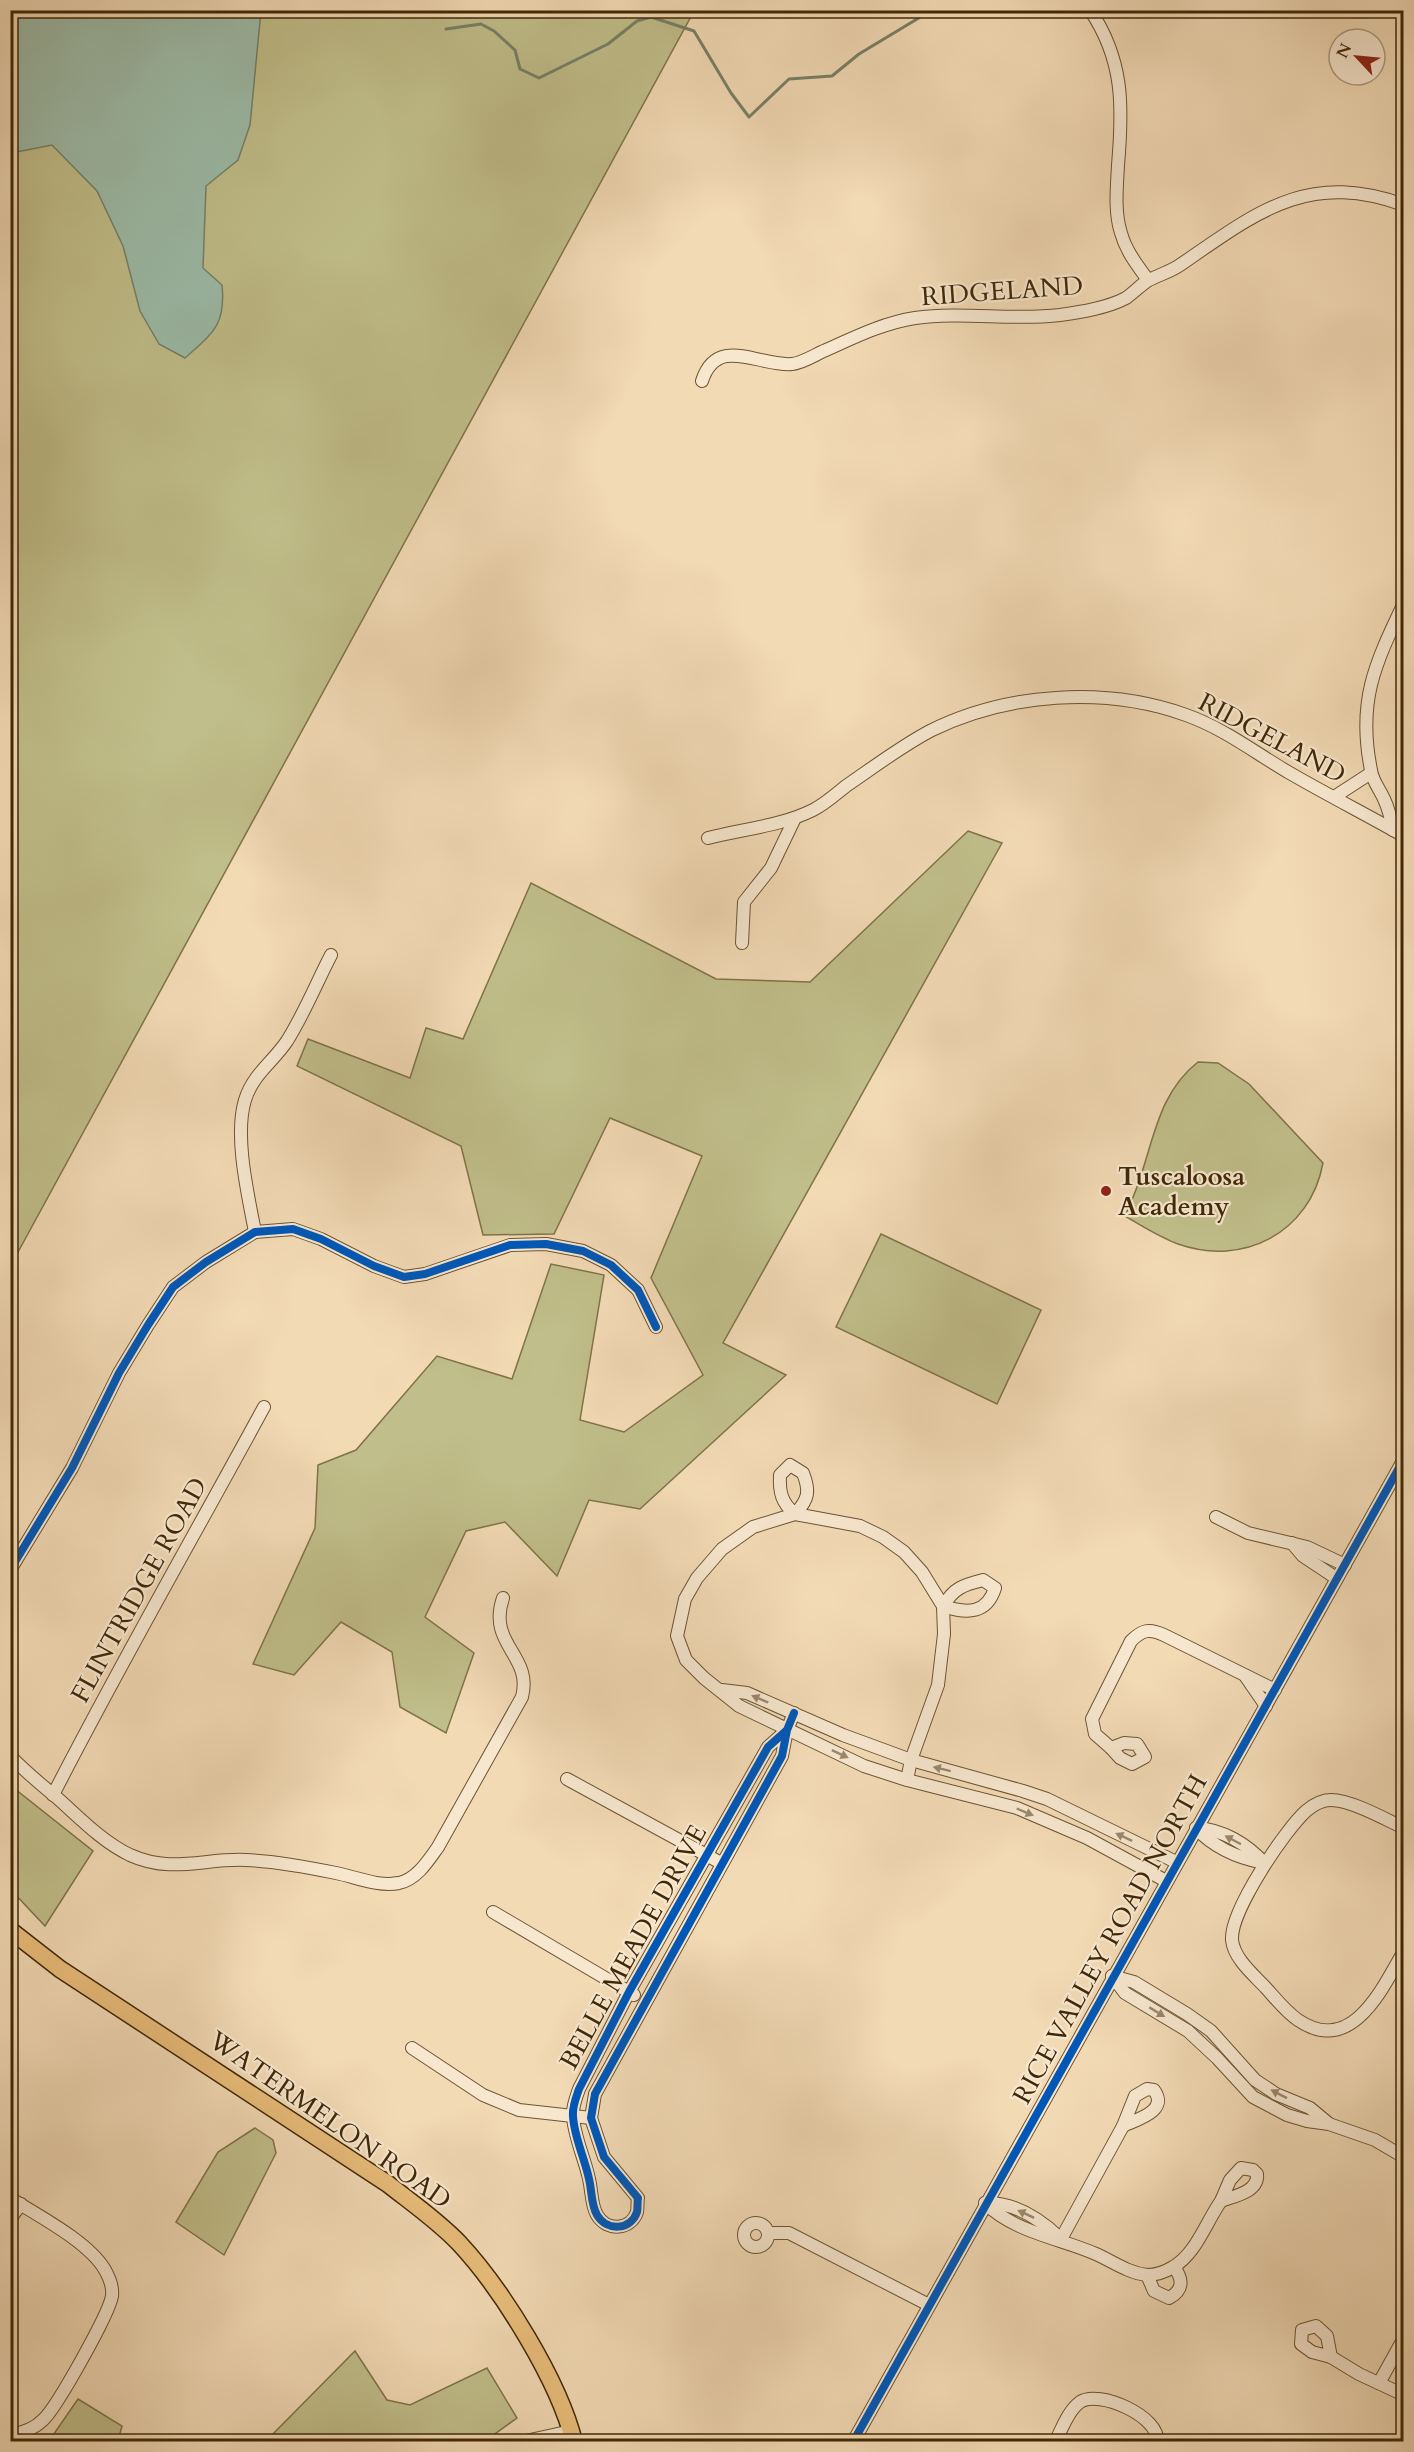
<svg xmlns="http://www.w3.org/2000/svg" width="1414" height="2452" viewBox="0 0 1414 2452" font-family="Cardo,serif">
  <rect width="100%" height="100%" fill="#f2dab5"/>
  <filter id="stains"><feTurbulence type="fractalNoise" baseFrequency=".00333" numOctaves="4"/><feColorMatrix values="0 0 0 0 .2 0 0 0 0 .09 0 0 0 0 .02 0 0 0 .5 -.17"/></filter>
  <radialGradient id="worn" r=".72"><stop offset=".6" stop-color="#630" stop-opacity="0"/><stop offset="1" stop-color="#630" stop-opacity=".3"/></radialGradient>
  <g fill="#c0be8a" stroke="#807348" stroke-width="1.5">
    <path d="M11,11h683l-683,1254z"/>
    <path d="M968,831l34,12 -279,500 63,32 -146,134 -51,-9 -32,76 -52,-54 -39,9 -41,86 49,36 -28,80 -46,-26 -8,-55 -51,-30 -47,53 -41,-11 62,-136 3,-63 38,-15 81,-94 75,23 39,-115 53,11 -24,145 44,12 79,-57 -52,-97 51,-122 -92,-38 -56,116 -71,1 -22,-89 -164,-80 11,-27 102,39 16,-50 37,11 68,-156 185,96 94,3z"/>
    <path d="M1198,1062l20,1 31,21 74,79c-13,70 -80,104 -145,81 -19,-7 -36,-18 -53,-28 6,-14 13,-29 17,-44 13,-40 20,-82 56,-110z"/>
    <path d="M881,1234l160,76 -44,94 -161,-77z"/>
    <path d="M10,1785l83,66 -48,75 -34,-36z"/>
    <path d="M255,2128l18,12 3,13 -52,102 -48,-33 42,-70z"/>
    <path d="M355,2351l32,49 23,5 77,-37 30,50 -32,23h-219z"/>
    <path d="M78,2399l44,27 -4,15h-69z"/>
  </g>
  <path fill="#9cbba8" stroke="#778068" stroke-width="1.5" d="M11,10l250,1 -11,114 -12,35 -32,26 -3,82 19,17c4,40 -9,48 -37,73l-26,-14 -19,-33 -17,-65 -26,-55 -45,-46 -41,8z"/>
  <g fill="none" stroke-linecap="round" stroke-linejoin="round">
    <path stroke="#778068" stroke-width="3" d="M446,29l35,-5 13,7 21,19 5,19 19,9 69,-34 29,-23 14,-4 43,14 37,62 18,24 40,-38 43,-3 27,-22 73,-44"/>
    <defs>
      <g id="minor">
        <path d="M1090,10c34,50 33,97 28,155 -1,22 -4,46 3,68 5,18 16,32 27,47"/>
        <path d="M702,381c15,-47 58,-14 90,-17 11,-1 24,-10 34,-14 29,-13 57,-27 89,-32 48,-7 97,3 145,-3 21,-3 47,-7 66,-17 7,-5 14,-12 21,-17 11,-6 23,-9 33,-16 76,-52 127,-95 224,-60"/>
        <path d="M1334,797l37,-24"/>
        <path d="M1393,830c-2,-11 -4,-21 -9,-31 -4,-9 -12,-19 -13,-29 -14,-69 4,-106 33,-167"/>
        <path d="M708,838c35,-9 73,-12 105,-28 12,-6 23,-16 33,-24 28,-19 54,-39 84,-55 76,-38 175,-45 256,-16 37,13 68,37 102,57 38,22 77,42 116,64"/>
        <path d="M742,943l2,-41 27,-34 24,-50"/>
        <path d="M255,1232c-7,-37 -21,-96 -10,-132 8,-26 28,-38 42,-59 17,-27 29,-57 44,-86"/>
        <path d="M790,1465l13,8c7,18 6,26 -8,41 -13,-11 -16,-21 -15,-39z"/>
        <path d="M1216,1517l32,16 59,14 38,18"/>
        <path d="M1292,1543l11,13 33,22"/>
        <path d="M10,1570l62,-102 47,-95 29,-48 25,-38 33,-25 49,-30 38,-3 28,10 53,27 30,11 21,-3 85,-29 36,-1 37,7 28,14 27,25 18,37"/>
        <path d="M983,1580l12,8c-8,26 -28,26 -52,18 11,-18 20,-21 40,-26z"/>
        <path d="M1246,1677l20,29"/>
        <path d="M722,1690l25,3 96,42 68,25 112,31 24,8 129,63"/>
        <path d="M787,1730l-5,26 -187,338 -4,24 13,39 34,41c-1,4 0,10 -1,14 -6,18 -30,20 -40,3 -6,-10 -5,-24 -8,-36 -4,-20 -15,-42 -16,-63 -1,-9 3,-18 6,-27l50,-97 139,-245 19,-17 7,-17"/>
        <path d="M1124,1743l13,1 8,13 -13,7 -12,-6 -9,-10z"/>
        <path d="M1111,1748l-16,-14 -3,-15 39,-78c11,-11 18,-13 33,-6l111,55"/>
        <path d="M10,1756c15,15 29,27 45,40 23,20 46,45 75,59 42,19 74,3 116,5 30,1 61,7 90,13 20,4 42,14 63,10 18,-4 29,-22 39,-36l84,-150c11,-42 -35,-52 -19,-99"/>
        <path d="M567,1779l154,84"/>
        <path d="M907,1780l4,-20 27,-75 6,-51 -1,-28 -21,-34 -18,-20 -21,-15 -23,-11 -65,-12 -42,13 -31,22 -25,29 -12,21 -8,37 9,24 18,18 35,28 125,60 43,14 110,28 70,30 79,43"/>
        <path d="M53,1795c67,-131 141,-259 211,-388"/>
        <path d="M1196,1828c26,1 51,16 68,35"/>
        <path d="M1196,1828c18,20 42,30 68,35"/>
        <path d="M1404,1828c-19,-9 -53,-28 -73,-28 -9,0 -18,5 -25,11 -21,19 -76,100 -74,129 2,19 22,35 34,48 10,11 20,24 32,32 54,37 85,-33 106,-69"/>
        <path d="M493,1912l141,83"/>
        <path d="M1112,1976l13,17 63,38 29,27 36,39 34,18 20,6 22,3 46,16 29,17"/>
        <path d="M1112,1976l22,6 53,32 24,17 44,49 21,14 34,14 18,15"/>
        <path d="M412,2048l71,47 36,15 72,8"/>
        <path d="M1147,2089l7,1c15,21 -16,29 -31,36l12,-30z"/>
        <path d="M1241,2168l12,2 4,4c2,18 -23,22 -36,27l9,-21z"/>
        <path d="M10,2198c27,17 79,44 95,72 4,7 8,17 7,26 -3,18 -55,111 -69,124 -9,9 -20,13 -33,15"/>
        <path d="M985,2203c29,29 74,35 111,51 16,7 32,19 51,21 8,0 18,-3 26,-8 23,-13 33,-45 48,-66"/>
        <path d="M985,2203c29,-1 55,16 75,35"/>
        <path d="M10,2219l11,-15"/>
        <circle cx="756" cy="2235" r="12"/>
        <path d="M769,2233h20l140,72"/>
        <path d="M1061,2239l62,-113"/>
        <path d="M1147,2275l7,16 15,7c15,-8 14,-19 5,-31"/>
        <path d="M1316,2326l11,10 4,21 -19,-5 -11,-8 1,-14z"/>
        <path d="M1331,2357l28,17 45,21"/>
        <path d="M1379,2383l25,-45"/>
        <path d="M521,2442l50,-11"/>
        <path d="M853,2442l551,-983"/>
        <path d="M1055,2442c7,-13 13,-31 25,-40 19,-13 81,15 77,40"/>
      </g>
      <path id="major" d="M10,1930l50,39 328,215c24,19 50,37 71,59 43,46 100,138 115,199"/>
    </defs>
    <use href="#minor" stroke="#6c5432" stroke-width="14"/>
    <use href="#major" stroke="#3f2807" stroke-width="19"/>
    <use href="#minor" stroke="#f7e7cf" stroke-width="12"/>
    <use href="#major" stroke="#e9bd7a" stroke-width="16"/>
    <defs>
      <g id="cycleway">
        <path d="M10,1570l62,-102 47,-95 29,-48 25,-38 33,-25 49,-30 38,-3 28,10 53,27 30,11 21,-3 85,-29 36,-1 37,7 28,14 27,25 18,37"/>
        <path d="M787,1730l-5,26 -187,338 -4,24 13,39 34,41c-1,4 0,10 -1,14 -6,18 -30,20 -40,3 -6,-10 -5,-24 -8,-36 -4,-20 -15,-42 -16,-63 -1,-9 3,-18 6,-27l50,-97 139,-245 19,-17 7,-17"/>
        <path d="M853,2442l551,-983"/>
      </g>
    </defs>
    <use href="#cycleway" stroke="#f7e7cf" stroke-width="11"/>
    <use href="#cycleway" stroke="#0057b8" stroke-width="8"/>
  </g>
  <defs><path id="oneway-solid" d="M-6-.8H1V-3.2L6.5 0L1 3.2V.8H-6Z" transform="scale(1.5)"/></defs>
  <g fill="#9b886b">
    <use href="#oneway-solid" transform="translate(760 1699) rotate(-157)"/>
    <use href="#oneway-solid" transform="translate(840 1754) rotate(25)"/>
    <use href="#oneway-solid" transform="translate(942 1769) rotate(-166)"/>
    <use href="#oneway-solid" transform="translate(1025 1812) rotate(23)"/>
    <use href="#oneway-solid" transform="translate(1124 1837) rotate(-155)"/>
    <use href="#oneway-solid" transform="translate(1233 1840) rotate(-152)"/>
    <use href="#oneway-solid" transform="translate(1157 2012) rotate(31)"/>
    <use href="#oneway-solid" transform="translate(1279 2094) rotate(-153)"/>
    <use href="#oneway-solid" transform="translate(1026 2214) rotate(-155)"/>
  </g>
  <circle fill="#8f2418" stroke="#f7e7cf" stroke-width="2" cx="1106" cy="1191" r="6"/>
  <g text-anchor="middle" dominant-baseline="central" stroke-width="4.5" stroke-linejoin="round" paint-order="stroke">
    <g font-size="26" fill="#3f2807" stroke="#f7e7cf">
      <text transform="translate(1002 291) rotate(-4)">RIDGELAND</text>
      <text transform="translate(1272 738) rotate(28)">RIDGELAND</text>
      <text transform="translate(139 1590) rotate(-61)">FLINTRIDGE ROAD</text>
      <text transform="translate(1110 1939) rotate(-61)">RICE VALLEY ROAD NORTH</text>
      <text transform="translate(633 1947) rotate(-61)">BELLE MEADE DRIVE</text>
      <text transform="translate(330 2120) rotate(35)">WATERMELON ROAD</text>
    </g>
    <g font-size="26" font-weight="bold" fill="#3f2807" stroke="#f7e7cf" text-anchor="start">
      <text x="1118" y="1176">Tuscaloosa<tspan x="1118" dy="30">Academy</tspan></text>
    </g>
  </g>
  <rect width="1414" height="2452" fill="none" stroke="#f2dab5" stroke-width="36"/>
  <rect x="12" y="12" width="1390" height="2428" fill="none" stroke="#3f2807" stroke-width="3"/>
  <rect x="18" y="18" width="1378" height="2416" fill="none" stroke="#3f2807" stroke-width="1.5"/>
  <g transform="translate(1357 57) rotate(296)"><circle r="28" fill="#f7e7cf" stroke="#ad9b7f" stroke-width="1.5"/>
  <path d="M0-4.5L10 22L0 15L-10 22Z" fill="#8f2418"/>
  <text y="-9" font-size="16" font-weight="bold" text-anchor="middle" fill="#3f2807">N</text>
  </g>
  <rect width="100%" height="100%" filter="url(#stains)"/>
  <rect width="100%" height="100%" fill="url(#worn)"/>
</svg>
